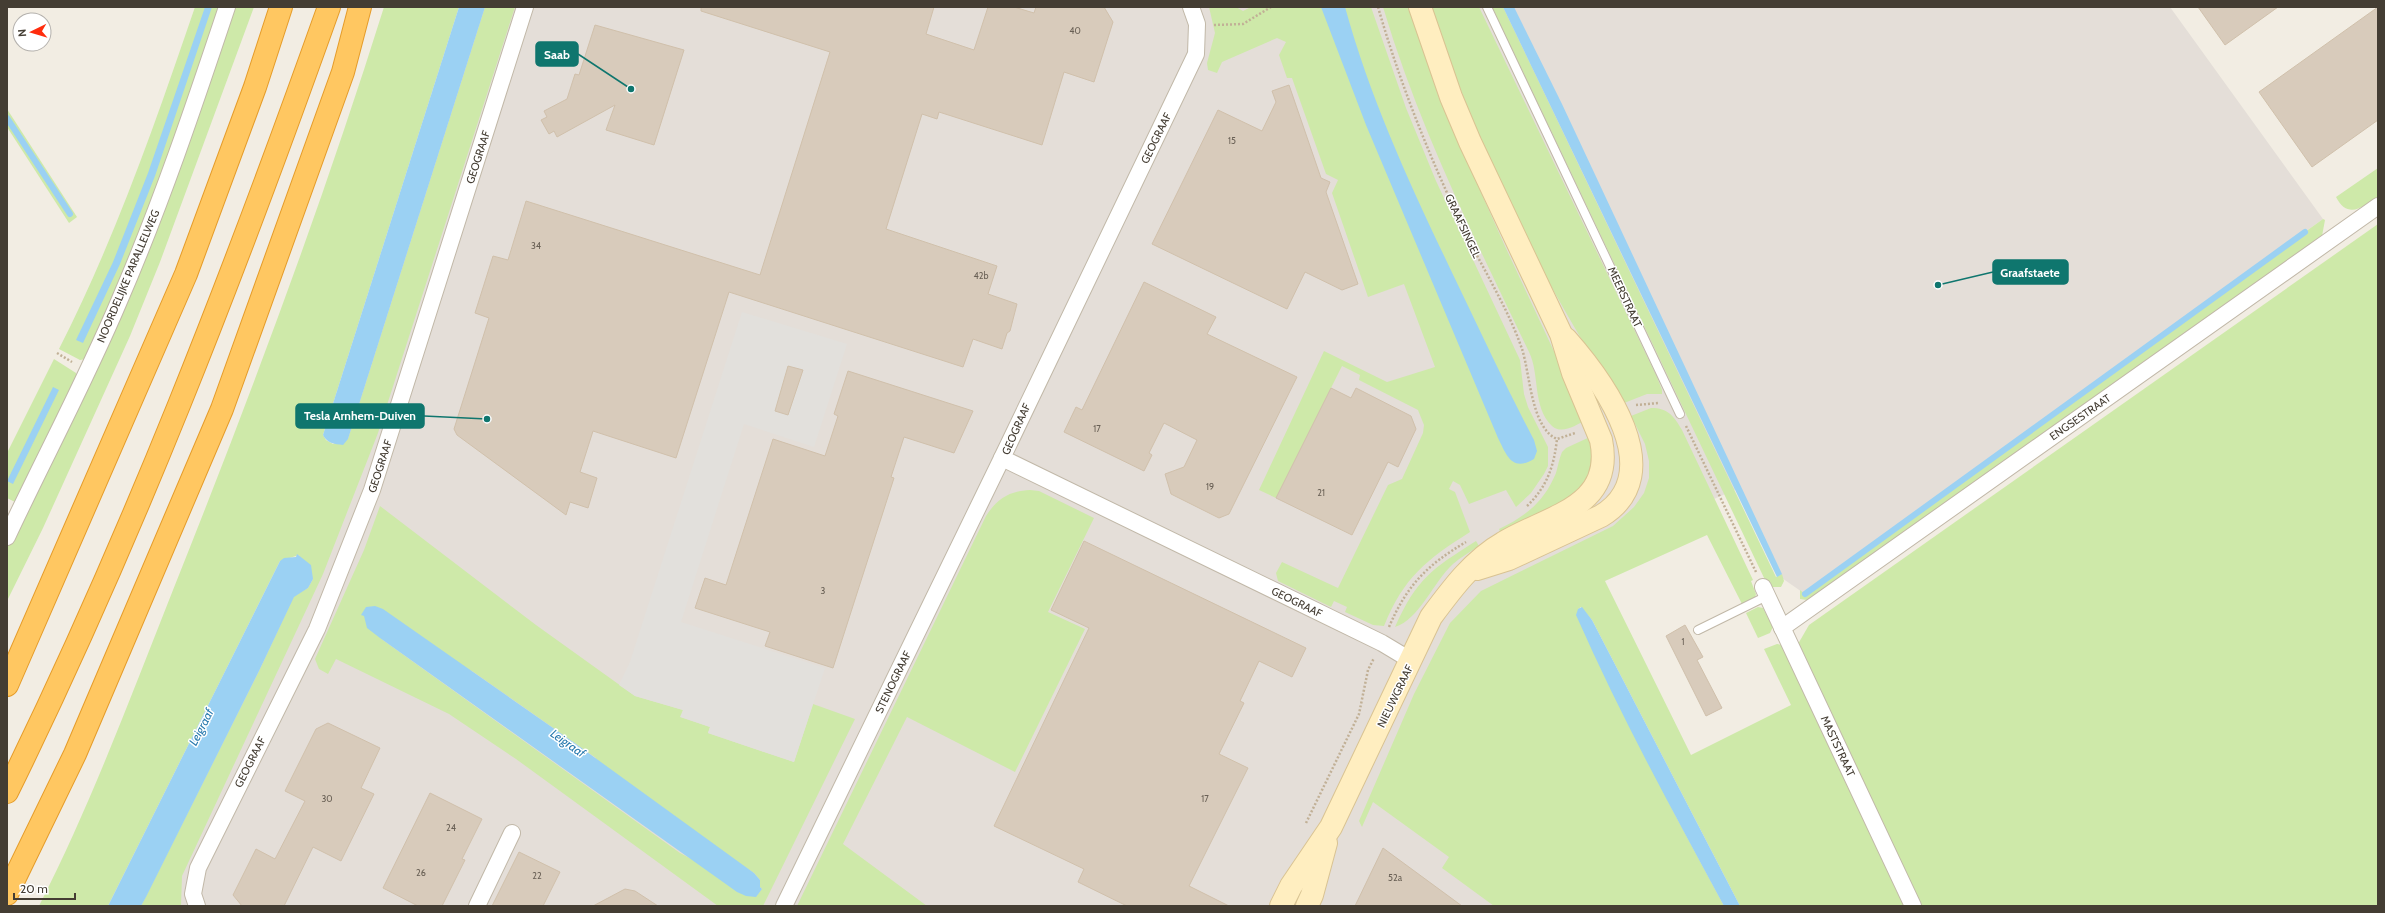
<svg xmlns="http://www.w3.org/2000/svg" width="2385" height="913" viewBox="0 0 2385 913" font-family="Cabin,sans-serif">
  <rect width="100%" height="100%" fill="#f2ede3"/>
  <path fill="#e4ded8" d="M472,7h1698l153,212 -518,375 -26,-18 -40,-88 -173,76 14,44 153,298h-1612l171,-331z"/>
  <g fill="#cee9a9" fill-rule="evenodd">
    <path d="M195,7h26l-54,162 -81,190 -6,1 -21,-11c56,-110 96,-225 136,-342z"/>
    <path d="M231,7h23l-94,255 -30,74 -87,192 -36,73v-54l96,-200z"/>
    <path d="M384,7h75l-136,428 3,5 7,4 15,-5 137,-432h30l-137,426 -55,141 -141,302 -1,30h-40l118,-235 35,-75 14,-8 5,-9 -14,-24 -19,6 -172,345h-69c52,-102 92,-210 134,-316 77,-193 149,-385 211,-583z"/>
    <path d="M1209,7h27l7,4 8,-4h120l35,101 30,73 84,179 4,34 4,13 20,40v19l-4,8 -13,19 -15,14 -10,-17 -37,14 -9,-19 -7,-4 -4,8 6,3 15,40c-44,28 -66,45 -86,94l-11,-1 -28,-13 2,-5 -13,-6 -3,6 -53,-26 -2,-8 6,-11 56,26 50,-103 14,-6 21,-46 1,-8 -6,-15 -59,-30 1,-5 -18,-9 -66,132 -17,-8 65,-139 63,31 48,-15 -31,-83 -36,13 -36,-104 6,-13 -12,-6 -34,-96h-5l-8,-23 7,-13 -9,-4 -55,24 -5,11 -9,-3 -1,-7 8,-30z"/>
    <path d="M1383,7h26l30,91 65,146 82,176c-10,5 -24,15 -34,6 -20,-19 -12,-52 -23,-74 -54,-113 -110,-224 -146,-345z"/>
    <path d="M1431,7h48l178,370 5,13v4h-15l-28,11c-23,-43 -50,-85 -73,-128 -46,-87 -84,-177 -115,-270z"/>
    <path d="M1492,7h11l273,570 6,-3 2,7 -3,6h-10l-5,-5z"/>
    <path d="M7,109l70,108 -8,6 -62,-96z"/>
    <path d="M2378,168v28c-15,11 -30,24 -42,1z"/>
    <path d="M2323,219l2,1 -3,16 -436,311 -79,53 -7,-1v-9l5,4z"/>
    <path d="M2378,224v682h-459l-121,-262 11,-19z"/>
    <path d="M54,359l22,14v6l-59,124 -10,-5v-45z"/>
    <path d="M1651,408c17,0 23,8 31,22l71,150 -2,1 5,13 -1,4 -13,6 -35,-69 -102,46 86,174 100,-50 -27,-56 13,-5 6,1 126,261h-169l-148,-286 -11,-13 -3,2 95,202 51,95h-230l-52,-38 7,-11 -76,-55 -11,25 -3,-6 55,-127 36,-71 31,-32 132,-65 21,-19 10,-14 5,-15v-17l-4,-17 -14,-28z"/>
    <path d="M1592,436l1,22 -3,13 -5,13 -10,12 -74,38 -2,-5c27,-13 45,-27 57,-56 2,-7 3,-14 6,-21l4,-4z"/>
    <path d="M1030,490l9,1 55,27 -46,94 37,17 -70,143 -108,-55 -64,127 84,62h-130l189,-390c11,-17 23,-25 44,-26z"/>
    <path d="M380,506l156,119 99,71 48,14 -2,7 29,10 -2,6 86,29 19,-58 42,15 -92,187h-45l-202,-147 -67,-45 -113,-55 -8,15 -9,-5 -4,-10 49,-109zM380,638l92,33 124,87 -2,10 160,105 6,7v7l2,2 -6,7 -5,-6 -71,-37z"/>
    <path d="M1476,541l3,5c-9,6 -18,11 -26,18 -19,17 -34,56 -58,63 22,-49 37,-58 81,-86z"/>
    <path d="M1758,607l5,1 10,19 -3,6 -12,5 -12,-25z"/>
  </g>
  <path fill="#e2e0dc" d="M742,312l105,32 -33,103 -70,-23 -63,198 144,46 -31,94 -86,-29 2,-6 -30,-10 3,-7 -48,-14 -16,-11 11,-23z"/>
  <g fill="#9bd1f3">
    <path d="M205,7h7l-57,169 -35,88 -37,79 -7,-3 37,-78 35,-89z"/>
    <path d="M459,7h26l-137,432 -5,6c-9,-1 -16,-2 -20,-10z"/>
    <path d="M1321,7h24c27,98 69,186 113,278 25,52 49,104 76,155l3,11 -3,8c-22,13 -27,-3 -36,-21l-132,-313z"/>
    <path d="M1503,7h11l48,97 220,470 -5,3z"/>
    <path d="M53,387l6,3 -46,94 -6,-3z"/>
    <path d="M297,554l14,11 2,14 -5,9 -14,9 -35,74 -113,226 -5,9h-33l172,-345 4,-3 12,-1z"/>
    <path d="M375,606l8,3 193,135 178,129 6,7v7l2,2 -6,8 -10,-1 -9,-4 -357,-254 -13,-10 -3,-12 -3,-1 5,-8z"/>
    <path d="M1582,607l10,13 148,286h-16c-52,-96 -104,-191 -148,-291l2,-6z"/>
  </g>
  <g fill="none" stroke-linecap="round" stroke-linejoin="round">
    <g stroke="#9bd1f3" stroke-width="6">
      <path d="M7,118l63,96"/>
      <path d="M1805,594l500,-362"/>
    </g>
  </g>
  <g fill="#d8cbbb" stroke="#d0c0ab">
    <path d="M701,7h233l-8,27 48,16 14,-43h26l20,6 2,-6h68l9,15 -19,60 -30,-10 -22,73 -103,-33 -2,7 -15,-5 -36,115 111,37 -9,28 29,10 -7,27 -3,2 -5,16 -29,-10 -10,28 -234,-75 -53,166 -83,-27 -13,41 17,6 -9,30 -18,-6 -4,13 -109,-80 -3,-6 35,-111 -14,-5 18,-57 15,4 18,-59 234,74 70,-223 -129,-41z"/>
    <path d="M2198,7h80l-53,38z"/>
    <path d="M2378,7v113l-66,47 -53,-75z"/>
    <path d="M595,25l89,25 -30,95 -48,-15 9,-25 -58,32 -3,-6 -5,3 -8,-14 6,-3 -3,-6 23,-12 8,-25 4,1z"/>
    <path d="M1289,85l32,93 9,4 -4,10 32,92 -16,6 -37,-18 -18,37 -135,-65 66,-134 44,21 14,-29 -4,-11z"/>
    <path d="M1144,282l72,35 -9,17 90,43 -68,137 -10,4 -48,-24 -6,-20 19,-7 13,-27 -33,-17 -15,30 3,2 -8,16 -80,-39 12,-25 6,3z"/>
    <path d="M788,366l15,4 -15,45 -13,-4z"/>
    <path d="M848,371l125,40 -19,42 -50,-16 -13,40 3,1 -61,190 -68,-22 5,-14 -75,-24 10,-30 21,7 47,-146 52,17 13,-40 -4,-2z"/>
    <path d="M1331,388l20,10 5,-10 55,28 5,13 -18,38 -10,-5 -36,73 -76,-37z"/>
    <path d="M1084,541l222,107 -14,29 -33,-16 -19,40 4,2 -25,51 29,14 -59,118 40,20h-102l-49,-24 6,-13 -90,-43 95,-198 -38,-18z"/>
    <path d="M1685,625l18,32 -6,3 25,48 -16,8 -40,-80z"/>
    <path d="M328,723l52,25 -19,40 13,6 -33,67 -28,-14 -29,59h-42l-9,-11 23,-46 19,10 30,-58 -20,-10 31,-62z"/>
    <path d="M430,793l52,26 -20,40 3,1 -23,46h-24l-35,-18z"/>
    <path d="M1383,848l79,58h-107z"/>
    <path d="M519,852l41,20 -17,34h-51z"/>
    <path d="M625,889l10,2 23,15h-65z"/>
  </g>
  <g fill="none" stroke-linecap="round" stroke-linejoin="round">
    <defs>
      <g id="lane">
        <path d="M1487,7l193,407"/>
        <path d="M1698,630l69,-34"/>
      </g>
      <g id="street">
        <path d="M1191,7l6,17 -1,30 -194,404 380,185 30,18"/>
        <path d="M7,537c37,-79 79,-157 113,-238 41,-95 74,-193 107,-292"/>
        <path d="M1763,587l150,319"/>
        <path d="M1782,628l596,-422"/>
        <path d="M197,906l-4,-12 5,-26 119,-239 55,-139 153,-483"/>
        <path d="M477,906l35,-73"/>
        <path d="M784,906l218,-448"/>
      </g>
      <g id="secondary">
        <path d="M1477,569l32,-10 92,-43c70,-42 2,-135 -35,-177"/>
        <path d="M1281,906l10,-20 40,-59 100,-210c20,-27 42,-57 72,-74 44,-27 112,-35 98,-103l-28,-67 -12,-39 -91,-192 -19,-45 -31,-90"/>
        <path d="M1307,906l5,-11 14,-52"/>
      </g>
      <g id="highway">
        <path d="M7,685l179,-411 69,-187 26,-80"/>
        <path d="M7,792c125,-254 227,-518 322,-785"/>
        <path d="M7,894l68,-140 147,-345 121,-337 17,-65"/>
      </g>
    </defs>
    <use href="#lane" stroke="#c1b8a8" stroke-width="10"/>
    <use href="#street" stroke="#c1b8a8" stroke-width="18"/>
    <use href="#secondary" stroke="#d9c392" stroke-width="24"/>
    <use href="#highway" stroke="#e59c2a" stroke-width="24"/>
    <g stroke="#c1b096" stroke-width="2.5" stroke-dasharray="2 2" stroke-linecap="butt">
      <path d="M1378,7c23,80 54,156 90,231 18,36 41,73 54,111 8,24 9,79 35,90l18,-6"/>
      <path d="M1214,25l29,-1 28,-17"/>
      <path d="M57,353l15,9"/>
      <path d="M1636,405l23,-2"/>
      <path d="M1686,426l70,146"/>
      <path d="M1527,506c20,-19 27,-40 30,-67"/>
      <path d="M1389,627c18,-42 38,-62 77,-85"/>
      <path d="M1306,823l53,-109 9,-44 6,-12"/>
    </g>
    <use href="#lane" stroke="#fff" stroke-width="8"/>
    <use href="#street" stroke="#fff" stroke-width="16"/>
    <use href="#secondary" stroke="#ffeec0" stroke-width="22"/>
    <use href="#highway" stroke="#ffc761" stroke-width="22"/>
  </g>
  <g text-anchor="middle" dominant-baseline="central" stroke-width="3" stroke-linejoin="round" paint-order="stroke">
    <g font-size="9" fill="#696055">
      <text x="1075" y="30">40</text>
      <text x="1232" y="140">15</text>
      <text x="536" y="245">34</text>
      <text x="981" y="275">42b</text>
      <text x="1097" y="428">17</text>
      <text x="1210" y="486">19</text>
      <text x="1321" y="492">21</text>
      <text x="823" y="590">3</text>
      <text x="1683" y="641">1</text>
      <text x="327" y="798">30</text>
      <text x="1205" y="798">17</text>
      <text x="451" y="827">24</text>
      <text x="421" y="872">26</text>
      <text x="537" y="875">22</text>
      <text x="1395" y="877">52a</text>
    </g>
    <g font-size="11" fill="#443d33" stroke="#fff">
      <text transform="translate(1156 138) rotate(-64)">GEOGRAAF</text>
      <text transform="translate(478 157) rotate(-72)">GEOGRAAF</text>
      <text transform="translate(1463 226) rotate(65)">GRAAFSINGEL</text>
      <text transform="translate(128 276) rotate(-67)">NOORDELIJKE PARALLELWEG</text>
      <text transform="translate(1625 297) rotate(65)">MEERSTRAAT</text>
      <text transform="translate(2080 417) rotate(-35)">ENGSESTRAAT</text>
      <text transform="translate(1016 429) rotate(-66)">GEOGRAAF</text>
      <text transform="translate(380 466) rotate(-72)">GEOGRAAF</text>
      <text transform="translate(1297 602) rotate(26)">GEOGRAAF</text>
      <text transform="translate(893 682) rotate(-64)">STENOGRAAF</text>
      <text transform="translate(1395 696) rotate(-64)">NIEUWGRAAF</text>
      <text transform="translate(1838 746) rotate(65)">MASTSTRAAT</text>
      <text transform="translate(250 762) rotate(-63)">GEOGRAAF</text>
    </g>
    <g font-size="12" font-style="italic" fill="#2678ad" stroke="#fff">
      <text transform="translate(201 727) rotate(-63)">Leigraaf</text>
      <text transform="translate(568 743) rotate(35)">Leigraaf</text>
    </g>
  </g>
  <path fill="none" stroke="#0f766e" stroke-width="1.5" d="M631 89L578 54M1938 285L1993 272M487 419L424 416"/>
  <g fill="#0f766e" stroke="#fff" stroke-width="1.5">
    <circle cx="631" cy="89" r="4"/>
    <circle cx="1938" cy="285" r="4"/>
    <circle cx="487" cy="419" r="4"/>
  </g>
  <g fill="#0f766e" stroke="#0f766e" stroke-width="1.5">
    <rect x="536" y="42" width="42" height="24" rx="4"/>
    <rect x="1993" y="260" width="75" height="24" rx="4"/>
    <rect x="296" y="404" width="128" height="24" rx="4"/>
  </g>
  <g font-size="12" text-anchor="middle" font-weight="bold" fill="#fff">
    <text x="557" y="59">Saab</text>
    <text x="2030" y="277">Graafstaete</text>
    <text x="360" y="420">Tesla Arnhem-Duiven</text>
  </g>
  <rect width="2385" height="913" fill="none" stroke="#443d33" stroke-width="16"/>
  <g transform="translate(32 32) rotate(265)"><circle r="19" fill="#ffffff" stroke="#b4b1ad"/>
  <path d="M0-3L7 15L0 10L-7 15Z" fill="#ff2c0d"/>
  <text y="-6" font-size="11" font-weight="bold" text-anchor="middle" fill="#443d33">N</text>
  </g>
  <path d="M14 893v6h61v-6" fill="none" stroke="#443d33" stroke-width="2"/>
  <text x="20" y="893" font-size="12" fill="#443d33" stroke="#ffffff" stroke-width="3" paint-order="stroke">20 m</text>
</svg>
